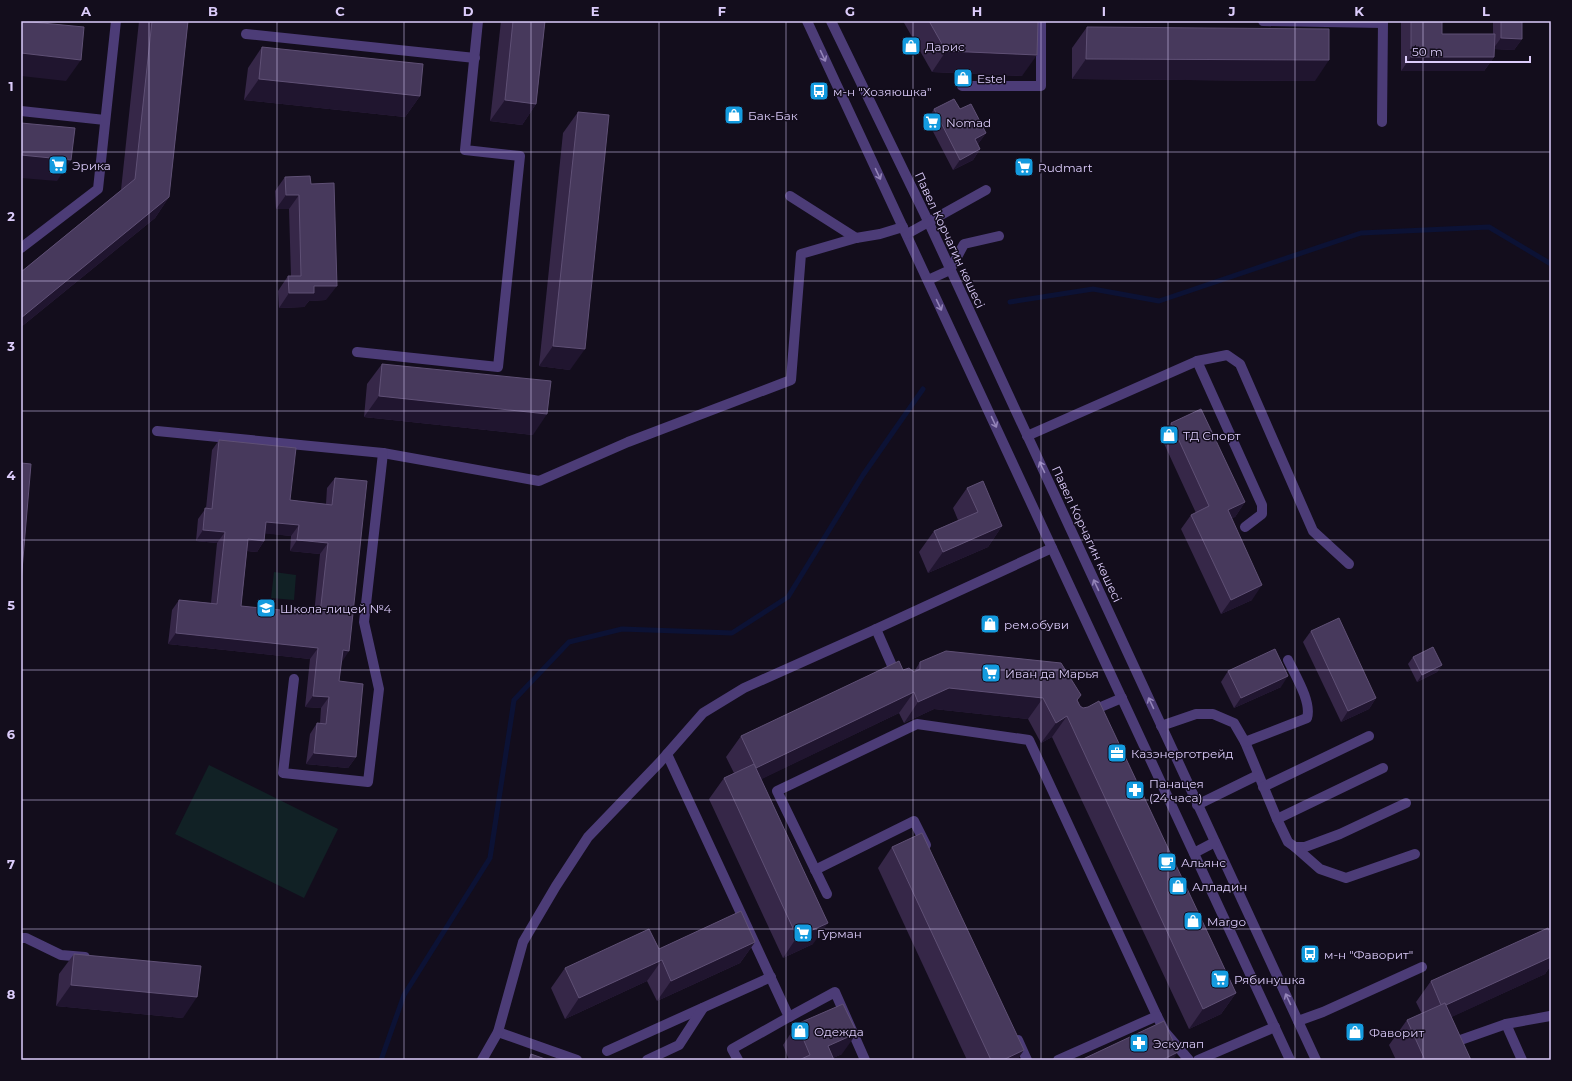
<svg xmlns="http://www.w3.org/2000/svg" width="1572" height="1081" viewBox="0 0 1572 1081" font-family="Montserrat,sans-serif">
  <rect width="100%" height="100%" fill="#130d1c"/>
  <g fill="#112125">
    <path d="M274,572l22,3 -2,25 -23,-2z"/>
    <path d="M209,765l129,64 -34,69 -129,-64z"/>
  </g>
  <g fill="none" stroke-linecap="round" stroke-linejoin="round">
    <g stroke="#0c1235" stroke-width="5">
      <path d="M1010,302l83,-13 66,12 202,-68 128,-6 62,37"/>
      <path d="M381,1060l23,-65 86,-137 24,-158 55,-58 53,-13 110,4 56,-36 75,-122 60,-86"/>
    </g>
    <g stroke="#4c3c77" stroke-width="10">
      <path d="M807,21l483,1039"/>
      <path d="M831,21l98,202 387,837"/>
      <path d="M1263,21l120,2"/>
      <path d="M246,34l229,24"/>
      <path d="M962,86h79v-65"/>
      <path d="M21,111l84,9"/>
      <path d="M1382,122l1,-101"/>
      <path d="M790,196l66,42"/>
      <path d="M907,234l79,-44"/>
      <path d="M21,248l77,-59 18,-168"/>
      <path d="M928,280l22,-10 14,-26 35,-8"/>
      <path d="M357,352l141,15 22,-211 -55,-6 13,-129"/>
      <path d="M1197,361l65,144v9l-17,13"/>
      <path d="M157,431l226,22 156,28 89,-39 163,-62 10,-126 55,-16 24,-4 23,-7"/>
      <path d="M1027,436l170,-75 30,-6 13,9 73,167 36,33"/>
      <path d="M876,629l21,48"/>
      <path d="M294,679l-11,94 85,9 11,-93 -15,-67 19,-169"/>
      <path d="M1089,712l33,-14"/>
      <path d="M1161,726l35,-12h17l21,9 11,19 32,77 11,23 7,5h10l35,-13 66,-31"/>
      <path d="M1245,742l62,-24c5,-16 -12,-43 -19,-58"/>
      <path d="M667,754l122,263 -57,32 6,11"/>
      <path d="M1263,787l106,-51"/>
      <path d="M1197,805l61,-30"/>
      <path d="M1277,819l106,-51"/>
      <path d="M1295,847l25,22 26,9 69,-24"/>
      <path d="M1194,853l21,-11"/>
      <path d="M815,870l99,-49 12,24"/>
      <path d="M827,894l-50,-103 140,-67 112,16 128,276 8,16 24,28"/>
      <path d="M21,938h5l35,17 24,2"/>
      <path d="M789,1017l46,-25 30,68"/>
      <path d="M1298,1021l25,-9 99,-45"/>
      <path d="M1506,1024l16,36"/>
      <path d="M498,1032l79,28"/>
      <path d="M1018,1040l9,20"/>
      <path d="M607,1051l164,-74"/>
      <path d="M482,1060l16,-28 25,-90 33,-56 32,-49 72,-75 43,-49 41,-25 132,-59 176,-81"/>
      <path d="M647,1060l32,-15 24,-37"/>
      <path d="M1058,1060l99,-44"/>
      <path d="M1198,1060l77,-33"/>
      <path d="M1460,1060l-8,-17 54,-19 44,-8"/>
    </g>
  </g>
  <g fill="#362748" fill-rule="evenodd">
    <path d="M139,21h49l-19,176 -14,21 -134,109v-55l100,-82z"/>
    <path d="M501,21h44l-9,83 -14,21 -32,-4z"/>
    <path d="M903,21h128l-9,55 -90,-4z"/>
    <path d="M1401,21h41v13h51v-13h29v18l-8,11 -20,-1v8l-10,14h-83z"/>
    <path d="M1087,27l228,54 -243,-2v-31z"/>
    <path d="M262,47l158,49 -15,21 -161,-17 4,-32z"/>
    <path d="M934,109h26l26,24 -8,11 2,5 -7,11 -20,10 -26,-50z"/>
    <path d="M578,112l-8,258 -31,-4 24,-233z"/>
    <path d="M285,177l26,7 15,116 -17,1 -5,6 -25,1 -1,-17 10,-15h3l-2,-67h-13l-1,-18z"/>
    <path d="M382,364l151,71 -169,-18 3,-33z"/>
    <path d="M1171,423l74,79 -10,15 -3,1 20,82 -31,14 -40,-85 10,-14 5,-2 -35,-76z"/>
    <path d="M219,440l71,60 36,4 1,-16 8,-10 7,184h-1l-2,19 17,76 -8,11 -42,-4 4,-30 7,-11h3l1,-15 -16,-1 5,-48 -142,-15 4,-34 7,-10 32,3 6,-60 -21,-2 2,-22 8,-11 6,-58zM265,533l26,3 -1,15 30,3 -6,60 -73,-8 6,-55 10,1 7,-11z"/>
    <path d="M967,488l35,38 -14,21 -60,26 -9,-21 15,-21 24,-11 -5,-12z"/>
    <path d="M1311,631l65,67 -7,11 -28,13 -38,-80z"/>
    <path d="M1413,657l29,8 -5,7 -20,10 -9,-18z"/>
    <path d="M920,662l157,38 3,6 156,287 -15,21 -32,15 -137,-292 -11,6 -13,-24 -94,-10 -30,14 -5,-10 -138,66 52,165 -30,14 -74,-159 15,-21 10,-5 -8,-16 15,-21 162,-66 11,2z"/>
    <path d="M1228,671l53,16 -47,21 -13,-26z"/>
    <path d="M892,847l132,203 -7,10h-50l-89,-192z"/>
    <path d="M1551,935v30l-6,9 -94,43 20,43h-75l-7,-15 18,-25 15,-6 -6,-12 15,-21z"/>
    <path d="M755,942l-15,21 -83,38 -10,-20 -82,38 -14,-31 14,-20 94,-19z"/>
    <path d="M74,954l109,64 -127,-12 3,-32z"/>
    <path d="M797,1024l45,30 -9,4 1,2h-45l-6,-15z"/>
  </g>
  <g fill="#20152f">
    <path d="M1501,38l21,1 -8,11 -21,-1z"/>
    <path d="M946,51l91,4 -15,21 -90,-4z"/>
    <path d="M21,53l60,7 -15,21 -45,-5z"/>
    <path d="M1411,57h83l-10,14h-83z"/>
    <path d="M1086,59l243,1 -14,21 -243,-2z"/>
    <path d="M259,79l161,17 -15,21 -161,-17z"/>
    <path d="M505,100l31,4 -14,21 -32,-4z"/>
    <path d="M986,133l-8,11 -11,5 8,-10z"/>
    <path d="M980,149l-7,11 -20,10 7,-10z"/>
    <path d="M21,155l50,5 -14,21 -36,-3z"/>
    <path d="M286,195h13l-10,14h-13z"/>
    <path d="M169,197l-14,21 -134,109v-9z"/>
    <path d="M314,286h23l-11,14 -17,1 -5,6 -25,1 10,-15z"/>
    <path d="M553,346l32,3 -15,21 -31,-4z"/>
    <path d="M379,396l168,18 -14,21 -169,-18z"/>
    <path d="M1245,502l-10,15 -17,7 10,-14z"/>
    <path d="M266,522l33,3 -8,11 -32,-3z"/>
    <path d="M1002,526l-14,21 -60,26 15,-21z"/>
    <path d="M203,530l22,2 -8,11 -21,-2z"/>
    <path d="M248,539l16,2 -7,11 -17,-2z"/>
    <path d="M297,540l31,3 -8,11 -30,-3z"/>
    <path d="M1262,585l-10,15 -31,14 10,-14z"/>
    <path d="M176,633l142,15 -8,11 -142,-15z"/>
    <path d="M343,650l6,1 -7,11 -7,-1z"/>
    <path d="M1442,665l-5,7 -20,10 5,-7z"/>
    <path d="M1288,676l-7,11 -47,21 7,-10z"/>
    <path d="M949,688l94,10 -15,21 -94,-10 -30,14 14,-21z"/>
    <path d="M914,692l-15,21 -158,76 15,-21z"/>
    <path d="M313,696l16,1 -8,11 -16,-1z"/>
    <path d="M1376,698l-7,11 -28,13 7,-11z"/>
    <path d="M1067,716l-15,21 -11,6 15,-20z"/>
    <path d="M314,753l42,4 -8,11 -42,-4z"/>
    <path d="M828,923l-15,21 -30,14 14,-21z"/>
    <path d="M755,942l-15,21 -83,38 14,-20z"/>
    <path d="M1551,957v8l-6,9 -117,54 14,-21z"/>
    <path d="M662,960l-15,21 -82,38 14,-21z"/>
    <path d="M71,985l126,12 -14,21 -127,-12z"/>
    <path d="M1236,993l-15,21 -32,15 14,-20z"/>
    <path d="M857,1033l-15,21 -13,6 -1,-14z"/>
    <path d="M1024,1050l-7,10h-14z"/>
    <path d="M1178,1052l-5,8h-11z"/>
  </g>
  <g fill="#47395c" stroke="#5f5075" fill-rule="evenodd">
    <path d="M21,21l63,6 -3,33 -60,-7z"/>
    <path d="M152,21h36l-19,176 -148,121v-46l114,-93z"/>
    <path d="M513,21h32l-9,83 -31,-4z"/>
    <path d="M929,21h109l-1,34 -91,-4z"/>
    <path d="M1411,21h31v13h53l-1,23h-83z"/>
    <path d="M1501,21h21v18l-21,-1z"/>
    <path d="M1087,27l242,2v31l-243,-1z"/>
    <path d="M262,47l161,17 -3,32 -161,-17z"/>
    <path d="M954,99l6,10 11,-5 15,29 -11,6 5,10 -20,11 -26,-51z"/>
    <path d="M578,112l31,3 -24,234 -32,-3z"/>
    <path d="M21,123l54,5 -4,32 -50,-5z"/>
    <path d="M310,176l1,8 23,-1 3,103h-23v7h-25l-1,-17h13l-2,-81h-13l-1,-18z"/>
    <path d="M382,364l169,17 -4,33 -168,-18z"/>
    <path d="M1201,409l44,93 -17,8 34,75 -31,15 -40,-85 18,-9 -38,-83z"/>
    <path d="M219,440l77,8 -6,52 42,5 3,-27 32,3 -18,170 -6,-1 -4,31 24,3 -7,73 -42,-4 3,-30 9,1 3,-27 -16,-1 5,-48 -142,-15 3,-33 38,4 8,-72 -22,-2 2,-22 7,1zM266,522l33,3 -2,15 31,3 -8,71 -79,-8 7,-67 16,2z"/>
    <path d="M21,463l10,1 -10,118z"/>
    <path d="M983,481l19,45 -59,26 -9,-21 44,-19 -11,-24z"/>
    <path d="M1339,618l37,80 -28,13 -37,-80z"/>
    <path d="M1433,647l9,18 -20,10 -9,-18z"/>
    <path d="M1275,649l13,27 -47,22 -13,-27z"/>
    <path d="M946,651l115,12 20,32 -4,5 3,6 3,2 5,-1 11,-6 137,292 -33,16 -136,-293 -11,7 -13,-25 -94,-10 -31,14 -4,-10 -158,76 -15,-32 158,-75 4,9 6,-2 5,4 6,-3v-7z"/>
    <path d="M754,764l74,159 -31,14 -73,-159z"/>
    <path d="M922,833l102,217 -21,10h-12l-99,-213z"/>
    <path d="M741,911l14,31 -84,39 -9,-21 -83,38 -14,-30 84,-39 10,20z"/>
    <path d="M1548,928l3,7v22l-105,48 -1,-2 -4,2 -10,-24z"/>
    <path d="M74,954l127,12 -4,31 -126,-12z"/>
    <path d="M1445,1003l26,57h-46l-18,-40z"/>
    <path d="M843,1004l14,29 -29,13 6,14h-35l11,-5 -13,-31z"/>
    <path d="M1164,1021l14,31 -16,8h-81z"/>
    <path d="M531,1054l17,6h-19z"/>
  </g>
  <defs><path id="oneway-shaft" d="M-6 0H5M1.5-3L5.5 0L1.5 3" fill="none" stroke-width="1.6" stroke-linecap="round" stroke-linejoin="round"/></defs>
  <g stroke="#9484b9">
    <use href="#oneway-shaft" transform="translate(823 56) rotate(65)"/>
    <use href="#oneway-shaft" transform="translate(878 174) rotate(65)"/>
    <use href="#oneway-shaft" transform="translate(939 305) rotate(65)"/>
    <use href="#oneway-shaft" transform="translate(994 422) rotate(65)"/>
    <use href="#oneway-shaft" transform="translate(1042 467) rotate(-115)"/>
    <use href="#oneway-shaft" transform="translate(1096 585) rotate(-115)"/>
    <use href="#oneway-shaft" transform="translate(1151 703) rotate(-115)"/>
    <use href="#oneway-shaft" transform="translate(1288 999) rotate(-115)"/>
  </g>
  <path fill="none" stroke="#dcccfb" stroke-width="1" stroke-opacity="0.55" d="M149,21v1039M277,21v1039M404,21v1039M531,21v1039M659,21v1039M786,21v1039M913,21v1039M1041,21v1039M1168,21v1039M1295,21v1039M1423,21v1039M21,152h1530M21,281h1530M21,411h1530M21,540h1530M21,670h1530M21,800h1530M21,929h1530"/>
  <defs>
    <symbol id="shop-square" viewBox="-11 -11 22 22"><rect x="-9" y="-9" width="18" height="18" rx="4" fill="#149bdf" stroke="#130d1c"/><path d="M-5-2.5h2.3a2.7 3.5 0 0 1 5.4 0H5L5.5 6h-11ZM-1.5-2.5h3a1.5 2.3 0 0 0-3 0Z" fill="#fff"/></symbol>
    <symbol id="bus-square" viewBox="-11 -11 22 22"><rect x="-9" y="-9" width="18" height="18" rx="4" fill="#149bdf" stroke="#130d1c"/><path d="M-5-6H5V4H4V6H2V4H-2V6H-4V4H-5ZM-3.5-4V0h7V-4ZM-3.5 1.2v1.5H-2V1.2ZM2 1.2v1.5H3.5V1.2Z" fill="#fff"/></symbol>
    <symbol id="supermarket-square" viewBox="-11 -11 22 22"><rect x="-9" y="-9" width="18" height="18" rx="4" fill="#149bdf" stroke="#130d1c"/><path d="M-6-5.5h2.5l.6 2H6L4.5 2H-2.5L-4.4-4H-6ZM-1.5 3.2a1.3 1.3 0 1 0 .1 0ZM3 3.2a1.3 1.3 0 1 0 .1 0Z" fill="#fff"/></symbol>
    <symbol id="school-square" viewBox="-11 -11 22 22"><rect x="-9" y="-9" width="18" height="18" rx="4" fill="#149bdf" stroke="#130d1c"/><path d="M0-5L7-2L0 1L-7-2ZM-4 1L0 2.5L4 1V4Q0 6-4 4Z" fill="#fff"/></symbol>
    <symbol id="office-square" viewBox="-11 -11 22 22"><rect x="-9" y="-9" width="18" height="18" rx="4" fill="#149bdf" stroke="#130d1c"/><path d="M-6-3h4V-5.5h4V-3h4V5H-6ZM-1-4.5V-3h2v-1.5ZM-6 0V1H6V0Z" fill="#fff"/></symbol>
    <symbol id="pharmacy-square" viewBox="-11 -11 22 22"><rect x="-9" y="-9" width="18" height="18" rx="4" fill="#149bdf" stroke="#130d1c"/><path d="M-2-6h4v4h4v4h-4v4h-4v-4h-4v-4h4Z" fill="#fff"/></symbol>
    <symbol id="cafe-square" viewBox="-11 -11 22 22"><rect x="-9" y="-9" width="18" height="18" rx="4" fill="#149bdf" stroke="#130d1c"/><path d="M-5.5-4.5H6V0H3Q3 3.5 0 3.5H-2.5Q-5.5 3.5-5.5 0ZM3-3.2v2h1.7v-2ZM-6 4.5H4V6H-6Z" fill="#fff"/></symbol>
  </defs>
  <g fill-rule="evenodd">
    <use href="#shop-square" x="900" y="35" width="22" height="22"/>
    <use href="#shop-square" x="952" y="67" width="22" height="22"/>
    <use href="#bus-square" x="808" y="80" width="22" height="22"/>
    <use href="#shop-square" x="723" y="104" width="22" height="22"/>
    <use href="#supermarket-square" x="921" y="111" width="22" height="22"/>
    <use href="#supermarket-square" x="47" y="154" width="22" height="22"/>
    <use href="#supermarket-square" x="1013" y="156" width="22" height="22"/>
    <use href="#shop-square" x="1158" y="424" width="22" height="22"/>
    <use href="#school-square" x="255" y="597" width="22" height="22"/>
    <use href="#shop-square" x="979" y="613" width="22" height="22"/>
    <use href="#supermarket-square" x="980" y="662" width="22" height="22"/>
    <use href="#office-square" x="1106" y="742" width="22" height="22"/>
    <use href="#pharmacy-square" x="1124" y="779" width="22" height="22"/>
    <use href="#cafe-square" x="1156" y="851" width="22" height="22"/>
    <use href="#shop-square" x="1167" y="875" width="22" height="22"/>
    <use href="#shop-square" x="1182" y="910" width="22" height="22"/>
    <use href="#supermarket-square" x="792" y="922" width="22" height="22"/>
    <use href="#bus-square" x="1299" y="943" width="22" height="22"/>
    <use href="#supermarket-square" x="1209" y="968" width="22" height="22"/>
    <use href="#shop-square" x="789" y="1020" width="22" height="22"/>
    <use href="#shop-square" x="1344" y="1021" width="22" height="22"/>
    <use href="#pharmacy-square" x="1128" y="1032" width="22" height="22"/>
  </g>
  <g text-anchor="middle" dominant-baseline="central" stroke-width="3" stroke-linejoin="round" paint-order="stroke">
    <g font-size="12" fill="#dcccfb" stroke="#130d1c" text-anchor="start">
      <text x="925" y="46">Дарис</text>
      <text x="977" y="78">Estel</text>
      <text x="833" y="91">м-н "Хозяюшка"</text>
      <text x="748" y="115">Бак-Бак</text>
      <text x="946" y="122">Nomad</text>
      <text x="72" y="165">Эрика</text>
      <text x="1038" y="167">Rudmart</text>
      <text x="1183" y="435">ТД Спорт</text>
      <text x="280" y="608">Школа-лицей №4</text>
      <text x="1004" y="624">рем.обуви</text>
      <text x="1005" y="673">Иван да Марья</text>
      <text x="1131" y="753">Казэнерготрейд</text>
      <text x="1149" y="783">Панацея<tspan x="1149" dy="14">(24 часа)</tspan></text>
      <text x="1181" y="862">Альянс</text>
      <text x="1192" y="886">Алладин</text>
      <text x="1207" y="921">Margo</text>
      <text x="817" y="933">Гурман</text>
      <text x="1324" y="954">м-н "Фаворит"</text>
      <text x="1234" y="979">Рябинушка</text>
      <text x="814" y="1031">Одежда</text>
      <text x="1369" y="1032">Фаворит</text>
      <text x="1153" y="1043">Эскулап</text>
    </g>
    <g font-size="12" fill="#dcccfb" stroke="#130d1c">
      <text transform="translate(950 240) rotate(65)">Павел Корчагин көшесі</text>
      <text transform="translate(1087 534) rotate(65)">Павел Корчагин көшесі</text>
    </g>
  </g>
  <rect width="1572" height="1081" fill="none" stroke="#130d1c" stroke-width="44"/>
  <path d="M1406 56v6h124v-6" fill="none" stroke="#dcccfb" stroke-width="2"/>
  <text x="1412" y="56" font-size="12" fill="#dcccfb" stroke="#130d1c" stroke-width="3" paint-order="stroke">50 m</text>
  <rect x="22" y="22" width="1528" height="1037" fill="none" stroke="#dcccfb" stroke-width="1.5"/>
  <g font-size="13" text-anchor="middle" font-weight="bold" fill="#dcccfb">
    <text x="86" y="16">A</text>
    <text x="213" y="16">B</text>
    <text x="340" y="16">C</text>
    <text x="468" y="16">D</text>
    <text x="595" y="16">E</text>
    <text x="722" y="16">F</text>
    <text x="850" y="16">G</text>
    <text x="977" y="16">H</text>
    <text x="1104" y="16">I</text>
    <text x="1232" y="16">J</text>
    <text x="1359" y="16">K</text>
    <text x="1486" y="16">L</text>
    <text x="11" y="91">1</text>
    <text x="11" y="221">2</text>
    <text x="11" y="351">3</text>
    <text x="11" y="480">4</text>
    <text x="11" y="610">5</text>
    <text x="11" y="739">6</text>
    <text x="11" y="869">7</text>
    <text x="11" y="999">8</text>
  </g>
</svg>
